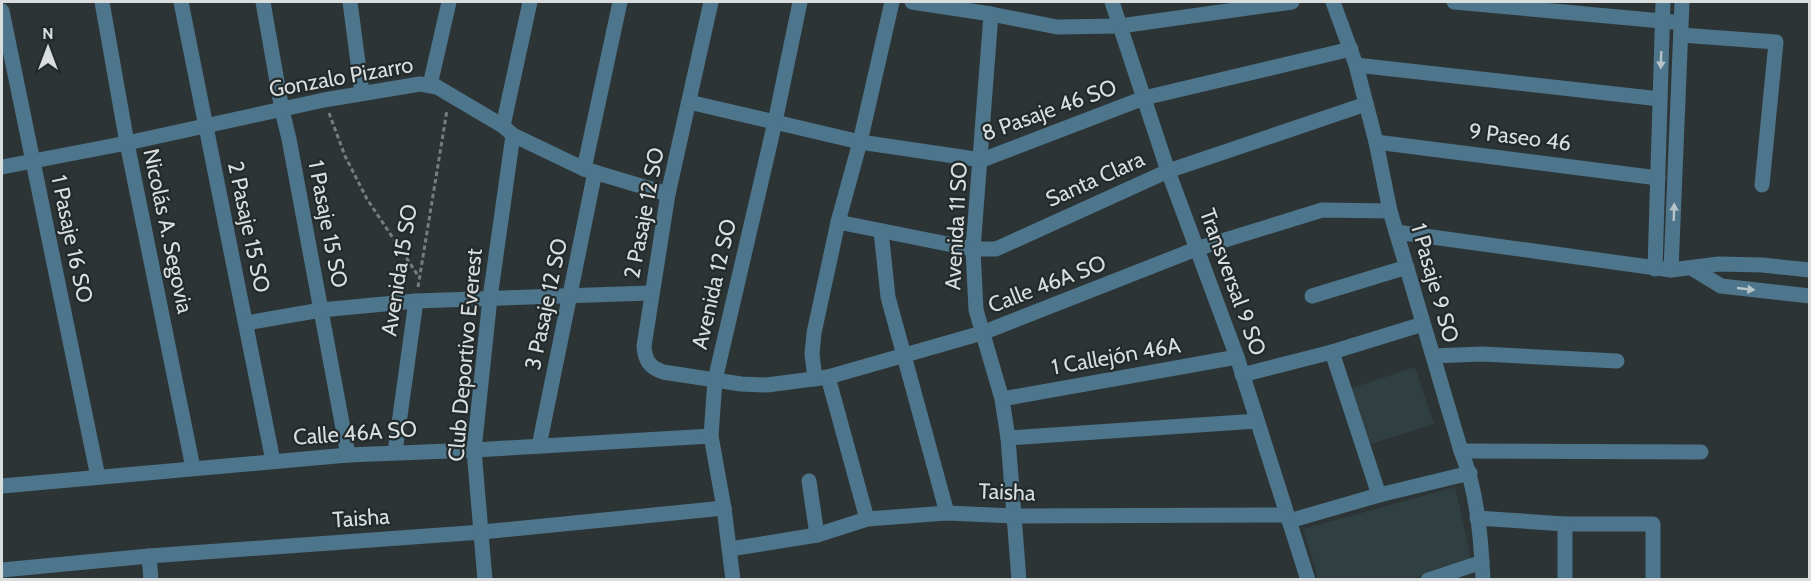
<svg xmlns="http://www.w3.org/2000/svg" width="1811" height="581" viewBox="0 0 1811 581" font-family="Cabin,sans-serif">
  <rect width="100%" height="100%" fill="#2d3435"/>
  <g fill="#303f41">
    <path d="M1415,367l19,57 -67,21 -18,-56z"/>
    <path d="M1455,487l16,71 -60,21h-93l-15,-50z"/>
  </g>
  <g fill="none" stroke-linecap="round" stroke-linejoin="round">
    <g stroke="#777c7d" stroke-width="3" stroke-dasharray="4.5 3" stroke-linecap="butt">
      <path d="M329,113l16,43 22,43 52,78"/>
      <path d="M418,287l29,-177"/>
    </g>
    <g stroke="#4d758b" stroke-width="15">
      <path d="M102,2l25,141 66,325"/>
      <path d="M181,2l92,459"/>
      <path d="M263,2l19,108 7,29 59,316"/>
      <path d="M350,2l12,91"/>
      <path d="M711,2l-43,192 -24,152c1,14 5,21 19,26l78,12 26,1 61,-8 154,-44 214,-84 126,-39 68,1"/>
      <path d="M912,2l79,12 66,13 63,-1 172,-24"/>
      <path d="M1112,2l56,169 69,186 71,223"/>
      <path d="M1333,2l23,63 20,77 14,69 71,240c16,39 20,86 22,129"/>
      <path d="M1454,2l219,20"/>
      <path d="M2,11l96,466"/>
      <path d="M991,14l-18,235 3,61 26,89 6,39 11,142"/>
      <path d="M1681,35l95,7 -14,143"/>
      <path d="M1356,65l304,34"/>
      <path d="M430,85l19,-83"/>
      <path d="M689,102l171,40 122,18 162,-62 207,-49"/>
      <path d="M503,126l27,-124"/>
      <path d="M1376,142l282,36"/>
      <path d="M2,167l125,-24 197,-43 96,-16 17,3 66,39 10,9 71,34 84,25"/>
      <path d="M584,169l36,-167"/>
      <path d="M838,222l135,27h23l172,-78 198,-67"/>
      <path d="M881,231l7,66 59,216"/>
      <path d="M1396,232l275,38 48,-6 43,1 48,5"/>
      <path d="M1655,269l8,-267"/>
      <path d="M1693,269l28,17 89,10"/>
      <path d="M1671,270l11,-268"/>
      <path d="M1312,296l95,-29"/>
      <path d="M246,323l75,-13 95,-9 235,-8"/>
      <path d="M1332,352l47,143"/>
      <path d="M1433,356l49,-2 135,7"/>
      <path d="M1242,375l90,-23 91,-28"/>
      <path d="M828,377l39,142"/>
      <path d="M815,379l-3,-25 2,-21 24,-111 22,-80 32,-140"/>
      <path d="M1002,399l235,-42"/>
      <path d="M1008,438l249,-17"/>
      <path d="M539,446l56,-274"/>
      <path d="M1461,451l240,1"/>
      <path d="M395,452l21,-151"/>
      <path d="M809,481l8,54"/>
      <path d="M2,486l346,-31 126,-5 237,-14"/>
      <path d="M1477,518l88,6h88v56"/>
      <path d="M1289,521l90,-26 91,-22"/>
      <path d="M1565,524v56"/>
      <path d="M730,549l87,-14 50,-16 80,-6 67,3 273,-1"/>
      <path d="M149,556l2,24"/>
      <path d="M2,570l147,-14 333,-24 242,-24"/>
      <path d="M485,580l-11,-130 16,-152 23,-163"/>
      <path d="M733,580l-9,-72 -13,-72 4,-56 60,-258 25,-120"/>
      <path d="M1428,580l54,-18"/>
    </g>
  </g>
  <defs><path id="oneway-solid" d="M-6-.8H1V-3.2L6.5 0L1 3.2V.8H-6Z" transform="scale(1.5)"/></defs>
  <g fill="#b6c3c9">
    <use href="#oneway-solid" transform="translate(1661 60) rotate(92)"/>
    <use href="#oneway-solid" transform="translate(1674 212) rotate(-88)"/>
    <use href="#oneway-solid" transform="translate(1746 289) rotate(6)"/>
  </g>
  <g text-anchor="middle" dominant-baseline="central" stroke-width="4.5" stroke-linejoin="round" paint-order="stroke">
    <g font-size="22" fill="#d9ddde" stroke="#232a2b">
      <text transform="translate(341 77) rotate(-10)">Gonzalo Pizarro</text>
      <text transform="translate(1049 110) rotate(-20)">8 Pasaje 46 SO</text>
      <text transform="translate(1520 137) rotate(7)">9 Paseo 46</text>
      <text transform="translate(1095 179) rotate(-24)">Santa Clara</text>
      <text transform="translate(644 213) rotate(-79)">2 Pasaje 12 SO</text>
      <text transform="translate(328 224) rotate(79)">1 Pasaje 15 SO</text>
      <text transform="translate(956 226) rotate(-87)">Avenida 11 SO</text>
      <text transform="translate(249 227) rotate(78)">2 Pasaje 15 SO</text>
      <text transform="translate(168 231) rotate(78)">Nicolás A. Segovia</text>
      <text transform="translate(72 239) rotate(78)">1 Pasaje 16 SO</text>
      <text transform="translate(399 270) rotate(-81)">Avenida 15 SO</text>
      <text transform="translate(1233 282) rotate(70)">Transversal 9 SO</text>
      <text transform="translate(1435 283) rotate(74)">1 Pasaje 9 SO</text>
      <text transform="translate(714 284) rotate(-77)">Avenida 12 SO</text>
      <text transform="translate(1047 284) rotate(-21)">Calle 46A SO</text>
      <text transform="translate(546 304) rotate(-78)">3 Pasaje 12 SO</text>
      <text transform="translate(465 355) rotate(-85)">Club Deportivo Everest</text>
      <text transform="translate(1116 356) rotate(-10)">1 Callejón 46A</text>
      <text transform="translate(355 433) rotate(-4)">Calle 46A SO</text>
      <text transform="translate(1007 492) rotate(2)">Taisha</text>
      <text transform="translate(361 518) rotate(-4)">Taisha</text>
    </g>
  </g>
  <rect width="1811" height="581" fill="none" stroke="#d9ddde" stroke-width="6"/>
  <g transform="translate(48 48)" stroke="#232a2b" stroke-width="4.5" paint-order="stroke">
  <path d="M0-4.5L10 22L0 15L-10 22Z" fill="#d9ddde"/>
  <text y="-9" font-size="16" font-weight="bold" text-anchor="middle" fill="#d9ddde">N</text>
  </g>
</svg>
